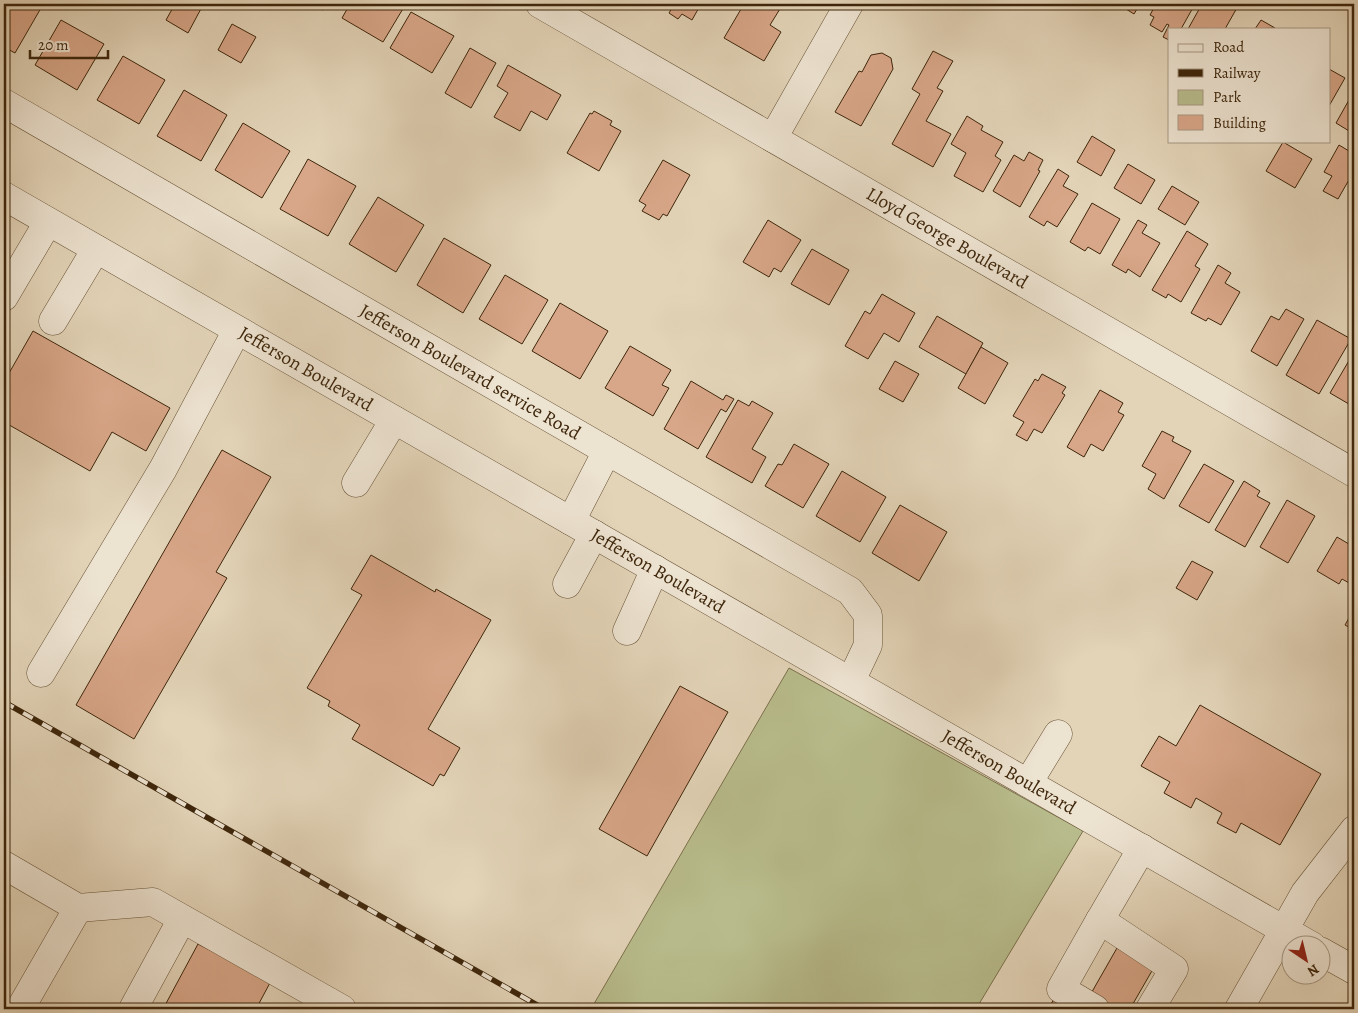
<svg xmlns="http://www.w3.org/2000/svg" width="1358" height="1013" viewBox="0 0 1358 1013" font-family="Alegreya,serif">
  <rect width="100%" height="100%" fill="#e3d4b8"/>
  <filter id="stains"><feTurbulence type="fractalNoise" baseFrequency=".004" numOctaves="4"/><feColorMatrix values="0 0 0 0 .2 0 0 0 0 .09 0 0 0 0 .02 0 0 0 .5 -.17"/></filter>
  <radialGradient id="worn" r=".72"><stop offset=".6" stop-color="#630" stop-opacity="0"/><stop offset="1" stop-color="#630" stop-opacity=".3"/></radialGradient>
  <path fill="#b8bc8c" stroke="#7b714c" d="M789,668l294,163 -107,178h-385z"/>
  <g fill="#d8a688" stroke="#3e260b">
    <path d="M4,4h30l7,4 -26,45 -11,-6z"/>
    <path d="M175,4l28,1 -15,28 -22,-13z"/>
    <path d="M312,4h15l-4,6z"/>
    <path d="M350,4h48l6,3 -21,35 -41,-24z"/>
    <path d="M664,4h37l-9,16 -10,-6 -4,5 -9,-6 3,-5z"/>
    <path d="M744,4h39l-13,21 11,7 -17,29 -40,-23z"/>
    <path d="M1118,4h22l-6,10z"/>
    <path d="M1156,4h39l-14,25h-12v11l-6,-3 6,-12 -2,-1 -5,8 -12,-7 4,-8 -4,-2z"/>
    <path d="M1202,4h32l4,2 -13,23h-37z"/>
    <path d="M411,12l43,24 -22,37 -42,-25z"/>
    <path d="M61,20l43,24 -27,46 -42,-25z"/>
    <path d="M1261,20l14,8 -20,1z"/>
    <path d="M232,24l24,13 -15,26 -23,-13z"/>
    <path d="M470,48l26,15 -25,45 -26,-15z"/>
    <path d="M933,51l20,10 -16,27 6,3 -17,30 25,13 -18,33 -41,-23 28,-50 -8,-5z"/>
    <path d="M882,53l9,5 2,11 -32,57 -26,-14 24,-41 3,1 9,-17z"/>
    <path d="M123,56l42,24 -26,44 -42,-24z"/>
    <path d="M508,65l53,30 -14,25 -16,-9 -11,20 -26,-14 14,-24 -11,-7z"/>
    <path d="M1329,69l16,9 -16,28z"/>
    <path d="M184,90l43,25 -26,46 -44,-25z"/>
    <path d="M1354,91v43l-18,-11z"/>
    <path d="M594,111l18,10 -2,4 11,6 -22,40 -32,-18 23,-40 2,1z"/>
    <path d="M967,116l16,10 -2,4 22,12 -8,14 6,4 -18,32 -29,-16 12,-23 -15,-9z"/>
    <path d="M243,123l47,28 -28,47 -47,-28z"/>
    <path d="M1092,136l23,14 -14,26 -24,-14z"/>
    <path d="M1283,142l29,17 -17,29 -29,-17z"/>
    <path d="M1339,145l15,9v17l-16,28 -15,-8 9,-15 -8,-4z"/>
    <path d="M1029,152l14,8 -5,10 2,1 -20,36 -27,-16 21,-36 10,6z"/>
    <path d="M308,159l48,27 -28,50 -48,-27z"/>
    <path d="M663,160l27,15 -23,41 -4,-2 -4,6 -17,-9 4,-6 -7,-4z"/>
    <path d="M1128,164l27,16 -14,24 -27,-16z"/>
    <path d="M1058,169l11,7 -6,10 15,8 -21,33 -10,-6 -3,5 -15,-9z"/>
    <path d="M1172,186l27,16 -14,23 -27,-16z"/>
    <path d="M378,197l46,28 -28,47 -47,-28z"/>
    <path d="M1092,203l28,16 -20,35 -12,-7 -3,4 -15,-9z"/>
    <path d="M768,220l33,20 -20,32 -7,-4 -5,9 -26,-15z"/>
    <path d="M1138,220l9,5 -5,8 18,10 -20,34 -12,-8 -2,4 -14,-8z"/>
    <path d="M1187,231l21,13 -13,22 5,3 -19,33 -13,-8 -2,4 -14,-8z"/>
    <path d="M444,238l47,27 -28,48 -46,-28z"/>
    <path d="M812,249l37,21 -20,35 -38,-21z"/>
    <path d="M1218,265l13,8 -6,10 15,9 -19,33 -13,-7 -2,3 -15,-8z"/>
    <path d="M505,275l43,25 -26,44 -43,-25z"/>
    <path d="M882,294l33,19 -16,29 -15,-9 -16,26 -23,-13 20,-35 5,3z"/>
    <path d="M560,303l48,28 -28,48 -48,-28z"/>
    <path d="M1286,309l18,10 -27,47 -26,-15 20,-35 8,4z"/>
    <path d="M937,316l46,27 -17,31 -47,-27z"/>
    <path d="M1317,320l34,19 -32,55 -33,-19z"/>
    <path d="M33,331l137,77 -24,43 -34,-19 -22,39 -86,-49v-40z"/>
    <path d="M630,346l41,24 -9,15 7,3 -16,28 -48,-28z"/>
    <path d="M981,347l27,16 -23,41 -27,-16z"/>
    <path d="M1354,352v55l-24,-14z"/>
    <path d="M895,361l24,13 -16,28 -24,-13z"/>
    <path d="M1042,374l24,13 -4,6 3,2 -23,38 -8,-4 -7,12 -11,-6 8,-13 -11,-6 22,-37 3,2z"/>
    <path d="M691,381l32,19 3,-5 8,4 -8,13 -5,-3 -23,40 -34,-20z"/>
    <path d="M1100,390l23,13 -5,9 6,3 -21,36 -12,-7 -7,13 -17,-10z"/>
    <path d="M738,400l11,6 3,-5 21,12 -21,36 14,8 -14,26 -46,-26z"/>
    <path d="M1162,431l12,6 -2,4 19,10 -27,48 -16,-10 8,-15 -14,-8z"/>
    <path d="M794,444l35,20 -26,44 -38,-22 13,-22 4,1z"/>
    <path d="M222,450l49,27 -55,95 11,6 -93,161 -58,-34z"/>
    <path d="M1204,464l30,17 -25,42 -30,-17z"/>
    <path d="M842,471l44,26 -26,45 -44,-26z"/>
    <path d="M1244,481l16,10 -3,5 13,7 -25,44 -30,-17z"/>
    <path d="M1287,500l28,16 -27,47 -28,-16z"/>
    <path d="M900,505l47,27 -28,49 -47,-28z"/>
    <path d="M1337,537l17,10v32l-3,5 -9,-5 -3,5 -22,-13z"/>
    <path d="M371,555l64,37 1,-3 55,31 -63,109 32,19 -16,28 -4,-2 -7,12 -81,-47 8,-14 -32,-19 2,-5 -23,-13 55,-93 -11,-6z"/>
    <path d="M1192,561l21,11 -16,28 -21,-12z"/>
    <path d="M1354,609v21l-9,-5z"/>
    <path d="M680,686l48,26 -81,144 -48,-27z"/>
    <path d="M1200,705l121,69 -41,71 -39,-22 -5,10 -19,-10 5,-10 -26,-15 -5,10 -27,-15 6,-11 -29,-16 18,-30 17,10z"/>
    <path d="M198,944l73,37 -15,28h-93z"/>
    <path d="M1117,948l36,21 -23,40h-21l-20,-12z"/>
    <path d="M1057,994l26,15h-35z"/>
  </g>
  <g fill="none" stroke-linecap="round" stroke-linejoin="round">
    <defs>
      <g id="minor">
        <path d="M540,4l814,469"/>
        <path d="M4,103l846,488 18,24v30l-17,36"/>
        <path d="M773,138l76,-134"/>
        <path d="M4,196l1308,750"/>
        <path d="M4,297l44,-75"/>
        <path d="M53,321l43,-72"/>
        <path d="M356,483l38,-63"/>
        <path d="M571,521l36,-70"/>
        <path d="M567,584l27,-50"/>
        <path d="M627,631l28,-62"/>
        <path d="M41,673l122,-204 74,-139"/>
        <path d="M1028,783l30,-49"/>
        <path d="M1142,848l-42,72 74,49 -24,40"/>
        <path d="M4,865l74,43 75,-6 189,107"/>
        <path d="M1320,951l34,19"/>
        <path d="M20,1009l58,-101"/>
        <path d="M133,1009l49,-90"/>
        <path d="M1095,1009l-34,-20 39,-69"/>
        <path d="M1239,1009l66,-116 49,-63"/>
      </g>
    </defs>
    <use href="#minor" stroke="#675236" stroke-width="29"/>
    <use href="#minor" stroke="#ede3d1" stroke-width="28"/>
    <defs>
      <path id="rail" d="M4,702l540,307"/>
    </defs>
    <use href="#rail" stroke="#3e260b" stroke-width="5.5"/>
    <use href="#rail" stroke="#ede3d1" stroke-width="4" stroke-dasharray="11" stroke-linecap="butt"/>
  </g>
  <g text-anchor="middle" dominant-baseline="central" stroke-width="4" stroke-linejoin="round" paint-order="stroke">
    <g font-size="19" fill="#3e260b" stroke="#ede3d1">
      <text transform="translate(947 238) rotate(30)">Lloyd George Boulevard</text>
      <text transform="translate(306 369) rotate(30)">Jefferson Boulevard</text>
      <text transform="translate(470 372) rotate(30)">Jefferson Boulevard service Road</text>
      <text transform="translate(658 571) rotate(30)">Jefferson Boulevard</text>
      <text transform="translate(1009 772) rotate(30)">Jefferson Boulevard</text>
    </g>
  </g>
  <rect width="1358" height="1013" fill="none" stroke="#e3d4b8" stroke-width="20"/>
  <rect x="5" y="5" width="1348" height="1003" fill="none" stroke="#3e260b" stroke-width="2.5"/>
  <rect x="10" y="10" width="1338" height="993" fill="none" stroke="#3e260b"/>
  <rect x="1168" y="28" width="162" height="115" fill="#ede3d1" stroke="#a79782"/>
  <rect x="1178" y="44" width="25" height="8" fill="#ede3d1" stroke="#a79782"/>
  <text x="1213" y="52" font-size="15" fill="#3e260b">Road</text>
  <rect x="1178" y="69" width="25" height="8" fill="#3e260b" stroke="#a79782"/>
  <text x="1213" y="78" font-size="15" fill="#3e260b">Railway</text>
  <rect x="1178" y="90" width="25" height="15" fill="#b8bc8c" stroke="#a79782"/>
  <text x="1213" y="102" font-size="15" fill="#3e260b">Park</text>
  <rect x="1178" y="115" width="25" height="15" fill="#d8a688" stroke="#a79782"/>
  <text x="1213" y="128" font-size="15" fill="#3e260b">Building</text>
  <g transform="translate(1306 960) rotate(145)"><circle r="24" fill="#ede3d1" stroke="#a79782"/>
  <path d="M0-4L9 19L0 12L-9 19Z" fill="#8f2418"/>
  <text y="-8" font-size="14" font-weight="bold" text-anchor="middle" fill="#3e260b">N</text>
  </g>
  <path d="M30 50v8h78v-8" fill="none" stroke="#3e260b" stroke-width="2.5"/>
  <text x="38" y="50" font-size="15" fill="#3e260b" stroke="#ede3d1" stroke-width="4" paint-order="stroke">20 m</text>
  <rect width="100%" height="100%" filter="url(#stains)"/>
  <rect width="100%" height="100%" fill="url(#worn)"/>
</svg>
